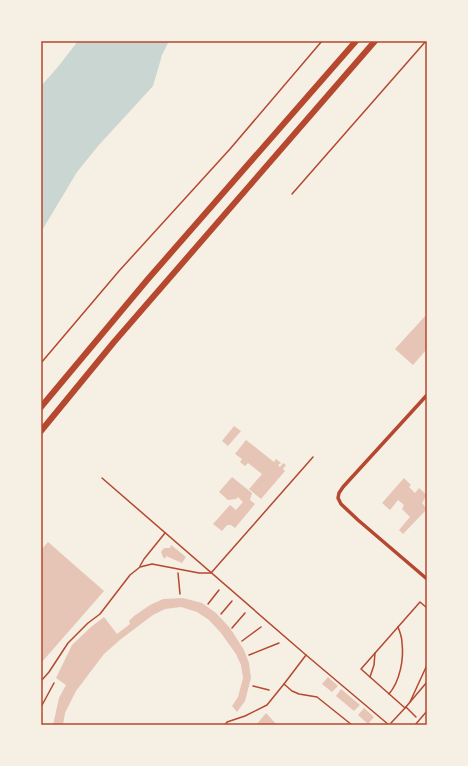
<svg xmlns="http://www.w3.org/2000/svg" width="468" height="766" viewBox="0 0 468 766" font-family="Ubuntu,sans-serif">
  <rect width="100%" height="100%" fill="#f6efe4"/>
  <path fill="#c9d6d2" d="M78,41h91l-7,14 -9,31 -55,60 -21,26 -36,60v-146l16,-18z"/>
  <g fill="#e6c5b7">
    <path d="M427,314v35l-14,16 -18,-16z"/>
    <path d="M234,426l7,5 -13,15 -6,-5z"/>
    <path d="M246,440l28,22 2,-3 5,4 -3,2 2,2 3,-4 3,2 -3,4 2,2 -24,28 -12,-10 13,-15 -14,-11 -3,3 -5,-4 2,-3 -7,-5z"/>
    <path d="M232,477l20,16 -2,7 5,4 -20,24 -4,-3h-4l-5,6 -9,-7 17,-19 6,5 7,-8 -5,-5 -2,2 -8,1 -9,-8z"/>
    <path d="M404,478l7,7 -2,2 6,6 4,-5 8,7 -5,8 5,6 -24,25 -4,-4 11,-13 -8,-8 2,-4 -6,-5 -8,10 -8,-7z"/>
    <path d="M48,542l56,49 -63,72v-113z"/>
    <path d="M171,545l15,12 -4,6 -16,-7 -1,3 -2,-2 -2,-5 2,-3 2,-1h5z"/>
    <path d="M183,598l19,5 14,10 14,15 14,22 5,13 2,15 -6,23 -8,11 -5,-6 6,-9 5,-19 -2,-13 -5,-11 -15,-21 -12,-13 -12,-8 -16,-5 -16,2 -12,6 -32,24 -17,15 -28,37 -11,22 -2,12h-10l6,-27 7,-13 -10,-7 16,-33 19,-18 13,-10 13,17 13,-10 -1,-3 5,-5 16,-11 13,-6z"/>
    <path d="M328,677l10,9 -6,6 -10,-8z"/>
    <path d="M341,689l19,16 -6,6 -18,-15z"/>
    <path d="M364,708l10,9 -6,7 -10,-9z"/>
    <path d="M266,713l11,12h-21z"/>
  </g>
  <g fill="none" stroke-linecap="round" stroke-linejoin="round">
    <g stroke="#b5482f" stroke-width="1.5">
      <path d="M41,363l78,-92 111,-122 92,-108"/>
      <path d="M178,573l2,21"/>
      <path d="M208,604l11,-14"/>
      <path d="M427,608l-7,-6 -59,67 44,39 22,-26"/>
      <path d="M221,614l11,-13"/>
      <path d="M232,628l13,-15"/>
      <path d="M242,641l19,-14"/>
      <path d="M249,655l30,-12"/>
      <path d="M370,677l4,-12 1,-12"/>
      <path d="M253,686l16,4"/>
      <path d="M389,694c11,-13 15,-35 13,-51 0,-6 -2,-11 -4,-16"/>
      <path d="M410,702l17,-37"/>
      <path d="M406,707l10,10"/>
      <path d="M391,723l14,-15"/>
    </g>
    <g stroke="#b5482f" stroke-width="1.5">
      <path d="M292,194l134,-153"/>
      <path d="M102,478l204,177"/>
      <path d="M140,566l4,-7 21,-26"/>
      <path d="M41,681l8,-9 19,-29 20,-20 12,-9 30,-39 10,-8 12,-3 47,9h12l102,-116"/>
      <path d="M284,684l22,-29 83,70"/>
      <path d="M41,707l13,-24"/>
      <path d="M225,725l2,-3 18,-6 22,-11 17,-21 8,7 7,3 18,3 35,28"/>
      <path d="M415,725l12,-14"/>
    </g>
    <path stroke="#b5482f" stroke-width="3.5" d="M427,395l-84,92 -4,6 -1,5 3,6 17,16 69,59"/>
    <g stroke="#b5482f" stroke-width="6">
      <path d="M41,407l107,-128 208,-238"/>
      <path d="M41,431l73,-89 261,-301"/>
    </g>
  </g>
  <rect width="468" height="766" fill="none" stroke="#f6efe4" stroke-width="84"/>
  <rect x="42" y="42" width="384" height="682" fill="none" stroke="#b5482f" stroke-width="1.5"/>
</svg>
